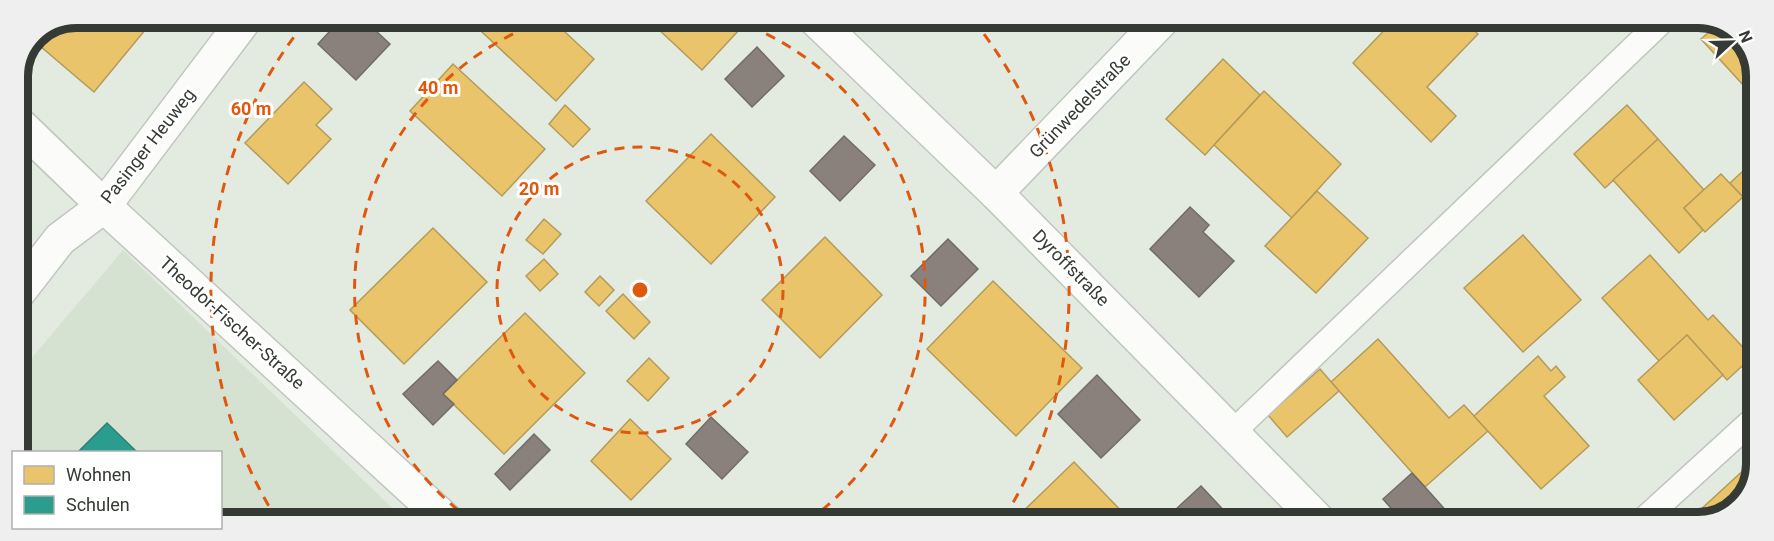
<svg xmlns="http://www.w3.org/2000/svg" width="1774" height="541" font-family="Roboto,sans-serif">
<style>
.built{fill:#d5e2d1}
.homes{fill:#e9c46a;stroke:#b39b5a;stroke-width:1.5}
.schools{fill:#2a9d8f;stroke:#2d8074;stroke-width:1.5}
.industry{fill:#8a817c;stroke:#706c66;stroke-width:1.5}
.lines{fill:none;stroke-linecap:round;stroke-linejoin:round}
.service-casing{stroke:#c0c6bf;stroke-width:27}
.minor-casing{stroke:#c0c6bf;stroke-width:36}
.service{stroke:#fbfcfa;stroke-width:24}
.minor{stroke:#fbfcfa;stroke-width:33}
.ring{fill:none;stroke:#df580e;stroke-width:3;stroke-dasharray:10 8}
.labels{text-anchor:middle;stroke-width:6;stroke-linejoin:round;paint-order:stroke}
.street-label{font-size:18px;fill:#353b34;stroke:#fff}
.rim{fill:none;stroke:#353b34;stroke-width:8}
.centre{fill:#df580e;stroke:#fff;stroke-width:3}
.ring-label{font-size:18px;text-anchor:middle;font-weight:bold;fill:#df580e;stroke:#fff;stroke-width:6;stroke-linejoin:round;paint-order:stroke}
</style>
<rect width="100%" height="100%" fill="#e3ebe1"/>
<polygon class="built" points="123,250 406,521 221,521 220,452 18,452 18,374"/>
<g class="homes">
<polygon points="77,18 155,18 94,92 33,40 35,35"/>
<polygon points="468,19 551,19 594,59 556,101"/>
<polygon points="648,19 665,19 657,28"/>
<polygon points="665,19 727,19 739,30 702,70 657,28"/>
<polygon points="1394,20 1463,20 1478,34 1427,87 1456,116 1431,142 1353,63"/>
<polygon points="1718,24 1742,38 1756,73 1756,99 1701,39"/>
<polygon points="1223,59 1260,95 1205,155 1166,119"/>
<polygon points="453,64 545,149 502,196 410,111"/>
<polygon points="304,82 332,109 316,125 331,139 288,184 245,143"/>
<polygon points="1264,91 1341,164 1292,218 1214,145"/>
<polygon points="565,105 590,129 573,147 549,124"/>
<polygon points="1627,105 1658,139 1605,188 1574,154"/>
<polygon points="711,134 775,197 711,264 646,201"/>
<polygon points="1658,139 1704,190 1684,208 1703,230 1679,253 1613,180"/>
<polygon points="1755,160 1755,211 1730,183"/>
<polygon points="1721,174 1743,197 1705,232 1684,208"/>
<polygon points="1317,191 1368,238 1316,293 1265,246"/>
<polygon points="544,219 561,234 543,254 526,240"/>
<polygon points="433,228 487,282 404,364 350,310"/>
<polygon points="1523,235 1581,300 1523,352 1464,288"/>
<polygon points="825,237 882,295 820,358 762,300"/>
<polygon points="1650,255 1708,320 1713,315 1752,357 1727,380 1687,335 1659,361 1602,298"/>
<polygon points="544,259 558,274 540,291 526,276"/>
<polygon points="600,276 614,290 599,306 585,292"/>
<polygon points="993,281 1082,368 1016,436 927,349"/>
<polygon points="623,294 650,322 634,339 606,311"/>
<polygon points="525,313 585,373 504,454 443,394"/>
<polygon points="1687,335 1723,375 1674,420 1638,380"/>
<polygon points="1378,339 1449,418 1464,405 1488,431 1425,487 1331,382"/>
<polygon points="1538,356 1551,371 1556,366 1565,377 1544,396 1589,446 1541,489 1474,416"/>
<polygon points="649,358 669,378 648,401 627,381"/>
<polygon points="1320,369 1339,391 1287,437 1268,415"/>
<polygon points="630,419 671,459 631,500 591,461"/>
<polygon points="1074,462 1132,522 1012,522"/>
<polygon points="1748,466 1754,472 1754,480 1733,511 1697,523 1686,523"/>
<polygon points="740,510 751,522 728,522"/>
</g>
<polygon class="schools" points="107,423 137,452 78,452"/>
<g class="industry">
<polygon points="342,18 362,18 390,44 356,80 318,44"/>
<polygon points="757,47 784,76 752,107 725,79"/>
<polygon points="844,136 875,165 840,201 810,171"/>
<polygon points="1190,207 1209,225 1203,232 1234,261 1199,297 1150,249"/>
<polygon points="948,239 978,269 941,306 911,276"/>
<polygon points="438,361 457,380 443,394 454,404 433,425 403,394"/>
<polygon points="1097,375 1140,420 1101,458 1058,414"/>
<polygon points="711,417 748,452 722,479 686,444"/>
<polygon points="534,434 550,450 510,490 495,474"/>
<polygon points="1412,473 1425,487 1457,523 1404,523 1383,499"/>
<polygon points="1201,486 1230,517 1225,522 1162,522"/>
</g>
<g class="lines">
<defs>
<g id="service">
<polyline points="1233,432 1663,20"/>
<polyline points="1640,523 1754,419"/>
</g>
<g id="minor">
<polyline points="815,19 996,193 1321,523"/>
<polyline points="18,123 104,206 447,521"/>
<polyline points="996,193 1163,19"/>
<polyline points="18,293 60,239 104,206 246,18"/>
</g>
</defs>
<use href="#service" class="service-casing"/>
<use href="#minor" class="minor-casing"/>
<use href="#service" class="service"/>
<use href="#minor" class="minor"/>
</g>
<g class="ring">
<circle cx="640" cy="290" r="143"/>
<path d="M472 521A286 286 0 0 1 549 19M733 20A286 286 0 0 1 808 521"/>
<path d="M278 521A429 429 0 0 1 307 20M973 20A429 429 0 0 1 1002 521"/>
</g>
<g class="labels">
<g class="street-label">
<text transform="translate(1080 106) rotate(-46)" y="6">Grünwedelstraße</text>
<text transform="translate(148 146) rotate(-52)" y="6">Pasinger Heuweg</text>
<text transform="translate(1071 268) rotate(45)" y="6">Dyroffstraße</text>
<text transform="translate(232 323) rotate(42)" y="6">Theodor-Fischer-Straße</text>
</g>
</g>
<path d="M0 0H1774V541H0ZM76 28H1698A48 48 0 0 1 1746 76V464A48 48 0 0 1 1698 512H76A48 48 0 0 1 28 464V76A48 48 0 0 1 76 28Z" fill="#efefef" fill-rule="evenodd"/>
<path class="rim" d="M76 28H1698A48 48 0 0 1 1746 76V464A48 48 0 0 1 1698 512H76A48 48 0 0 1 28 464V76A48 48 0 0 1 76 28Z"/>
<circle cx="640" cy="290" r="9" class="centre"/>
<g class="ring-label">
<text x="438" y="94">40 m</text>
<text x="251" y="115">60 m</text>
<text x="539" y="195">20 m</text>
</g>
<rect x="12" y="451" width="210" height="78" fill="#ffffff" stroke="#aeb1ae" stroke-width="1.5"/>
<rect x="24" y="466" width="30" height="18" fill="#e9c46a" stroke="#aeb1ae" stroke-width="1.5"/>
<text x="66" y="481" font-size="18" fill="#353b34">Wohnen</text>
<rect x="24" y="496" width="30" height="18" fill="#2a9d8f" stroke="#aeb1ae" stroke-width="1.5"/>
<text x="66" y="511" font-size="18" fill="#353b34">Schulen</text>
<g transform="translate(1732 42) rotate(68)" stroke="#ffffff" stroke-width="4.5" paint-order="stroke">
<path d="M0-4.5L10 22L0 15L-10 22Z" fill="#353b34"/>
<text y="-9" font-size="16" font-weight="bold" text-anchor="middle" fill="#353b34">N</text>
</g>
</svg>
